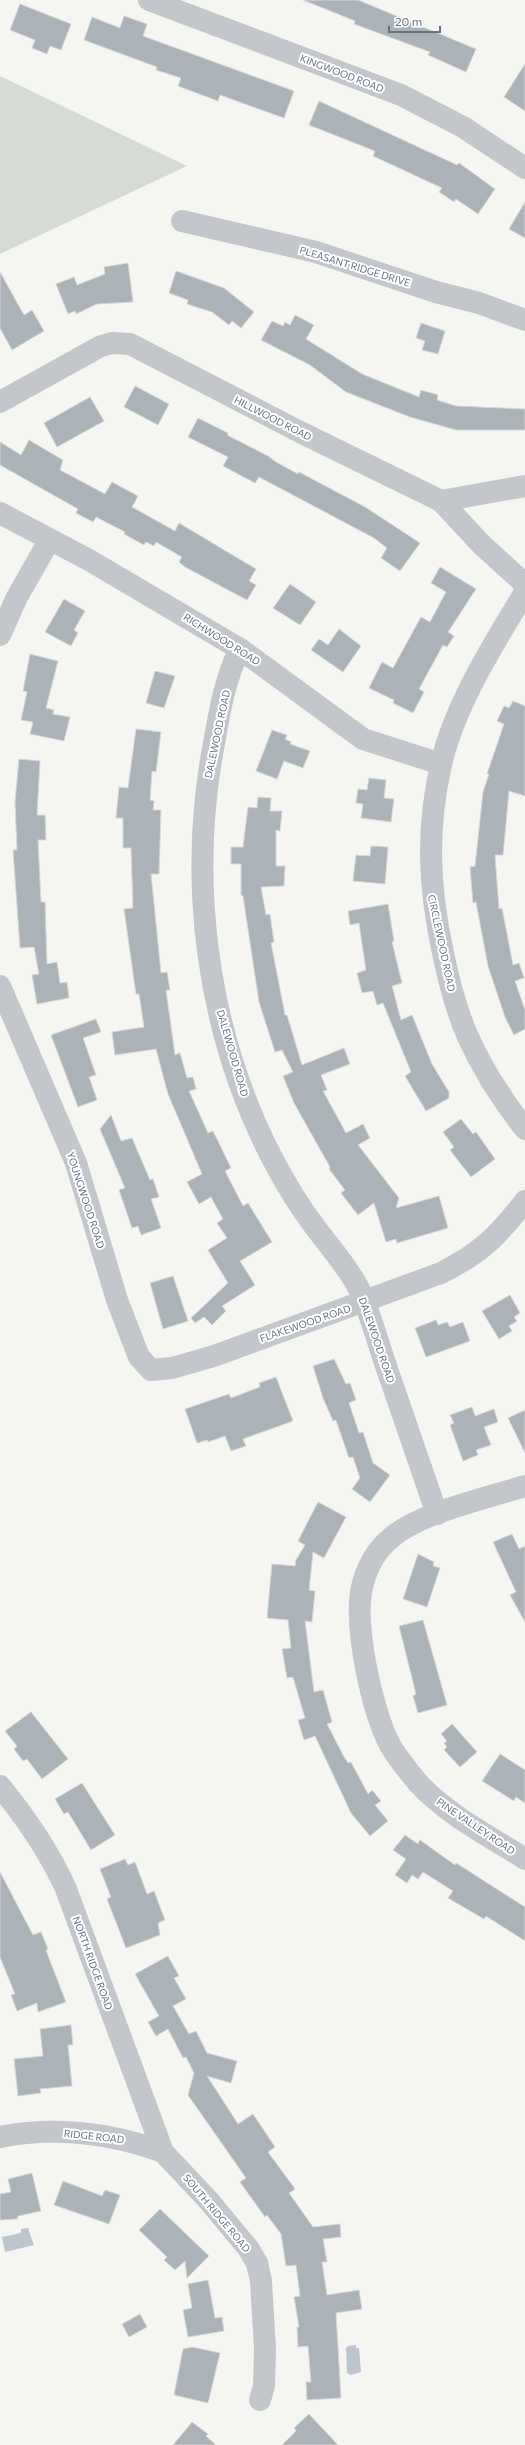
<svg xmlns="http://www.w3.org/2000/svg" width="525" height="2445" font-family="Commissioner,sans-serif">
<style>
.green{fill:#d6dcd3}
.water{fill:#bcc6cc}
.building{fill:#abb2b8;stroke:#d7d7d5}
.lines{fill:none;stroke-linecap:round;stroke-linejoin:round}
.minor{stroke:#c3c6ca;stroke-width:22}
.labels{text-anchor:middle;stroke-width:4;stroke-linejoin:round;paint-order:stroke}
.street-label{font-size:10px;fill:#647383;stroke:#fff}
</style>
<rect width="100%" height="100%" fill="#f5f6f2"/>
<polygon class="green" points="0,76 187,166 0,254"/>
<g class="water">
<polygon points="28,2228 34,2245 5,2252 2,2237 21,2233 21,2229"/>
<polygon points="356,2345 356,2348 359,2348 361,2372 351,2375 347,2373 346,2348 348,2346"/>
</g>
<g class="building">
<polygon points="303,0 358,0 476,49 466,72 428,55 430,52 354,24 355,21"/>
<polygon points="20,4 71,24 61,50 50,46 47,54 32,48 35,40 10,30"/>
<polygon points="124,16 147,24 143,36 294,91 284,118 220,95 218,101 178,86 181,78 156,70 157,67 84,40 92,17 120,28"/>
<polygon points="525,64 525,111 504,97"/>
<polygon points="319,101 457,165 459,163 495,189 478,214 456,199 454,202 439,192 442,188 373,156 375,151 309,125"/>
<polygon points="525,202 525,238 509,229"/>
<polygon points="128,263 133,302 97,304 76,314 75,311 68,314 56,284 74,277 77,285 105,274 104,267"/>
<polygon points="176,271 224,288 254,312 241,328 232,321 229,325 212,312 187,304 188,300 169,293"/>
<polygon points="0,272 24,315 32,310 44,331 12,350 0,328"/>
<polygon points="295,315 314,325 306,339 362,374 419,397 421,390 438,395 437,400 456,406 525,409 525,430 456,430 410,417 346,392 310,365 261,340 272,321 283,326 285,322 290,325"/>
<polygon points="421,323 445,331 438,354 422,350 425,341 416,338"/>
<polygon points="135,386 169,404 158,425 124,407"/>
<polygon points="90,397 104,421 57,447 44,423"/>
<polygon points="198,418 228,433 227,435 268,456 276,462 298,474 299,472 365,507 420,543 400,571 381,558 387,548 374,538 259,477 255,483 223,466 228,457 188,437"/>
<polygon points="29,440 63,460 60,470 105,494 112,482 138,496 132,507 175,531 179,523 256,569 249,581 256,585 247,600 185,567 179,562 182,557 156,542 154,546 146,542 144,545 124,534 125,532 96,517 93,522 76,513 78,509 0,465 0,442 21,455"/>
<polygon points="440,567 476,589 448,632 454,636 447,647 443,645 419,689 424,692 413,713 393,703 394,700 369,688 382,662 393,668 421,617 430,622 446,592 431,583"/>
<polygon points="290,584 316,602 300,625 273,608"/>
<polygon points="64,599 85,611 74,630 78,633 71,646 45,632"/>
<polygon points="339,629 361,646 343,672 311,650 319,639 328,645"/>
<polygon points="30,654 58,661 46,708 54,710 53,714 70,717 64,741 30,734 33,722 21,720 27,692 23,691"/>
<polygon points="155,671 175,676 164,708 146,703"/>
<polygon points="513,701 525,706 525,796 509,791 503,855 495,855 499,909 502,908 513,965 519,963 524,978 515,981 525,1010 525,1029 514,1035 505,1017 488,966 476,902 473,903 470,867 475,866 483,792 489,774 487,774 504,724 497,721 504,706 509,708"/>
<polygon points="136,729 161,732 156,772 152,771 150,800 154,801 153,810 161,810 159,874 151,874 161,973 167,972 170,990 166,990 175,1055 180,1053 187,1078 193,1077 196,1089 189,1091 208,1133 213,1131 231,1168 225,1171 243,1206 248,1203 272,1242 240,1261 255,1285 222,1306 226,1311 212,1325 204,1317 195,1323 191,1318 228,1283 208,1250 227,1238 217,1223 223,1219 211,1197 199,1204 187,1182 202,1174 168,1094 156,1049 115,1055 112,1032 144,1027 139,994 136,994 124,909 133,908 131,848 123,848 123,818 116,818 119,787 128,788"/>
<polygon points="272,730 287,735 285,739 291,742 290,744 310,751 303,768 284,761 277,779 256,771"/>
<polygon points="19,759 40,761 37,815 45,815 46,840 38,840 41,902 45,902 47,964 57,962 60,983 67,982 69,998 37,1004 32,975 39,974 34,947 20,948 13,850 17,850 15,802"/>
<polygon points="369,778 386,780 384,798 394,799 391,822 361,818 363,804 356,803 358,789 367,790"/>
<polygon points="258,797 271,798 270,811 282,811 280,831 276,830 276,866 285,866 284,886 261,887 266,915 270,914 274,942 271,943 285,1015 287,1015 302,1065 344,1048 350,1064 321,1075 327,1090 323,1091 346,1133 363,1124 370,1138 358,1145 399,1198 396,1208 439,1196 448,1228 397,1243 396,1239 386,1242 374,1203 358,1215 341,1193 345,1190 329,1169 330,1167 294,1103 283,1076 293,1072 282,1050 275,1052 259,1002 243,896 241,895 241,864 231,864 231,847 243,847 248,807 257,808"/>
<polygon points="371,846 388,847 385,884 353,881 356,855 370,856"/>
<polygon points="388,904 394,941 392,942 402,983 392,986 401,1020 412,1015 432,1064 449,1092 449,1098 426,1111 405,1076 411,1072 383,1003 377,1005 373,991 362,993 357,973 366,970 359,923 350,925 348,911"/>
<polygon points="96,1019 101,1032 83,1038 96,1075 89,1077 97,1100 78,1107 51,1035"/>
<polygon points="111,1115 121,1141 132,1138 150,1180 153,1179 159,1197 151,1199 161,1228 141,1235 138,1226 132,1228 119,1190 125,1188 100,1129"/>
<polygon points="461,1119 473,1134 476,1132 495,1159 471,1177 450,1150 454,1147 443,1132"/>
<polygon points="173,1276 188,1321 163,1329 150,1283"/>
<polygon points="510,1295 520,1313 514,1317 517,1321 509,1326 512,1331 499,1339 482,1311"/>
<polygon points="436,1320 438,1325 447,1322 450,1327 463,1322 470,1341 426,1357 415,1328"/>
<polygon points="334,1359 346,1384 350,1383 356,1400 349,1403 359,1433 363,1432 373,1463 390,1475 370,1502 352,1489 360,1478 353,1457 349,1458 336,1420 333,1421 323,1398 313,1366"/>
<polygon points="276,1377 293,1421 243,1439 246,1446 231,1451 225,1436 208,1442 207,1440 197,1443 185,1409 229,1394 231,1398 260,1387 259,1383"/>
<polygon points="472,1407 475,1416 494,1409 498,1422 484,1427 491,1445 476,1450 478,1455 463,1461 450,1425 454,1423 450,1415"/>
<polygon points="525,1410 525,1453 508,1418"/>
<polygon points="318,1502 346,1517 324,1558 313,1552 309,1590 315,1591 312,1622 305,1621 314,1692 323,1690 332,1722 327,1724 343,1755 348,1763 351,1762 368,1794 372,1790 381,1801 375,1805 388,1821 370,1836 351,1813 315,1736 304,1740 298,1720 305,1718 293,1677 287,1678 282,1649 291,1648 288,1620 267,1618 272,1564 295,1566 296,1560 305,1545 298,1541"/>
<polygon points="512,1534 519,1549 525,1546 525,1622 510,1595 516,1592 493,1542"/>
<polygon points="418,1554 434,1562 433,1566 440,1568 427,1607 403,1599"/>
<polygon points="423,1620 447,1705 418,1713 413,1696 416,1694 399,1626"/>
<polygon points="31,1712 68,1759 42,1779 27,1759 23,1761 14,1749 17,1746 5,1731"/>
<polygon points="452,1724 477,1752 460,1767 444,1750 447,1747 444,1743 447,1741 441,1734"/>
<polygon points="500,1754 525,1770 525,1803 516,1797 514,1801 482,1781"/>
<polygon points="82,1783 115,1835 91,1850 68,1812 64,1814 55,1799"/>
<polygon points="405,1835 418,1844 420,1840 455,1865 456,1863 525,1907 525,1941 486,1916 484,1919 448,1898 453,1891 423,1872 418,1879 412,1875 407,1883 395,1875 406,1859 393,1850"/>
<polygon points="125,1859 128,1865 135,1862 147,1894 154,1891 165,1920 158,1923 160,1935 126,1948 107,1899 111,1897 100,1869"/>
<polygon points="0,1872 33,1935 41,1932 48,1949 46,1950 50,1961 66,2002 38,2012 37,2003 17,2011 11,1995 15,1994 0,1957"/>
<polygon points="168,1956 179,1976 174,1978 186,1999 173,2006 189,2034 196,2031 207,2053 237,2061 231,2083 207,2076 238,2124 253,2114 275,2147 268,2152 295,2189 289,2193 313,2227 340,2224 341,2237 323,2239 327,2262 322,2262 327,2295 359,2290 362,2309 336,2313 341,2398 307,2400 306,2382 311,2382 308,2346 298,2347 297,2327 299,2327 294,2297 300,2296 296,2265 286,2266 281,2234 267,2215 265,2217 240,2182 246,2178 188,2095 194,2073 186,2057 183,2058 168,2029 156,2036 148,2022 159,2016 135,1974"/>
<polygon points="71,2025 73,2045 68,2045 72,2086 40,2089 41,2093 18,2096 14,2059 43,2056 40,2029"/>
<polygon points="32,2173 41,2211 18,2216 17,2219 0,2220 0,2194 11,2192 8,2179"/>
<polygon points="63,2181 102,2196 105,2190 120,2195 109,2224 54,2205"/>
<polygon points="160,2209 209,2256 187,2278 185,2261 175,2270 164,2260 167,2257 139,2230"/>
<polygon points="208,2280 215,2318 222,2317 224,2331 188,2337 183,2310 192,2308 188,2284"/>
<polygon points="140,2314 147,2327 129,2337 122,2324"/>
<polygon points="192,2347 220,2353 208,2403 174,2395 183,2349"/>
<polygon points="309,2414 338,2445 282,2445 296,2431 294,2428"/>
<polygon points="192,2422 208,2434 206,2436 216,2445 173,2445"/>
</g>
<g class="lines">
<g class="minor">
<polyline points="149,0 401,95 463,127 525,168"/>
<polyline points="182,221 316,252 436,292 479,303 525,320"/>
<polyline points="0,402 101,346 112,343 130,344 300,432 441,501 482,545 525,584"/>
<polyline points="441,501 525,486"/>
<polyline points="0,513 89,560 240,649 363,739 441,764"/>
<path d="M525,592C494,643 454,706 441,765C426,830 429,888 443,953C449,982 456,1010 468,1037C483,1070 503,1101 525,1129"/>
<polyline points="0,635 17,597 49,541"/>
<path d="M240,649C226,676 220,708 215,738C187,878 206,1029 271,1156C284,1181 298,1205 315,1227C329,1246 347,1266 358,1287C370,1312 377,1340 386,1366C403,1415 420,1465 437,1514"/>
<path d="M0,986L76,1163L117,1300L139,1357L151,1370L172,1368L214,1356L441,1273C481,1253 498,1236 525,1201"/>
<path d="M525,1486C487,1498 419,1513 391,1538C376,1550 368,1565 363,1583C352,1621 372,1711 390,1745C398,1759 409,1772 419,1784C448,1815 489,1836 525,1859"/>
<path d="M0,1786C26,1818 49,1851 66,1889L163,2152L209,2201L248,2248L257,2263L261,2281L265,2349L264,2386L260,2400"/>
<path d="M0,2137C54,2126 112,2133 163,2152"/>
</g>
</g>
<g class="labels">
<g class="street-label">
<text transform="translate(342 73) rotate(21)" y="4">KINGWOOD ROAD</text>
<text transform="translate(355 266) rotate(17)" y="4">PLEASANT RIDGE DRIVE</text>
<text transform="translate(273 418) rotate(27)" y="4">HILLWOOD ROAD</text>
<text transform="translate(222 639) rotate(32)" y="4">RICHWOOD ROAD</text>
<text transform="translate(217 734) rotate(-78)" y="4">DALEWOOD ROAD</text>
<text transform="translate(442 943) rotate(78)" y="4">CIRCLEWOOD ROAD</text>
<text transform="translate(233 1053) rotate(74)" y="4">DALEWOOD ROAD</text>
<text transform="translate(86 1200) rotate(72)" y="4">YOUNGWOOD ROAD</text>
<text transform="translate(305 1323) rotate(-19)" y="4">FLAKEWOOD ROAD</text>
<text transform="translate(377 1340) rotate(71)" y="4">DALEWOOD ROAD</text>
<text transform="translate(476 1826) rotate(34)" y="4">PINE VALLEY ROAD</text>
<text transform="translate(93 1963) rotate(70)" y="4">NORTH RIDGE ROAD</text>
<text transform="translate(94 2136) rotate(6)" y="4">RIDGE ROAD</text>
<text transform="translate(217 2213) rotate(50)" y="4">SOUTH RIDGE ROAD</text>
</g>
</g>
<path d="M389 26v6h51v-6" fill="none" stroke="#647383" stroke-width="2"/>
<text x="395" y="26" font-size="12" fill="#647383" stroke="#ffffff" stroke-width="3" paint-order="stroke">20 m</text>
</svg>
